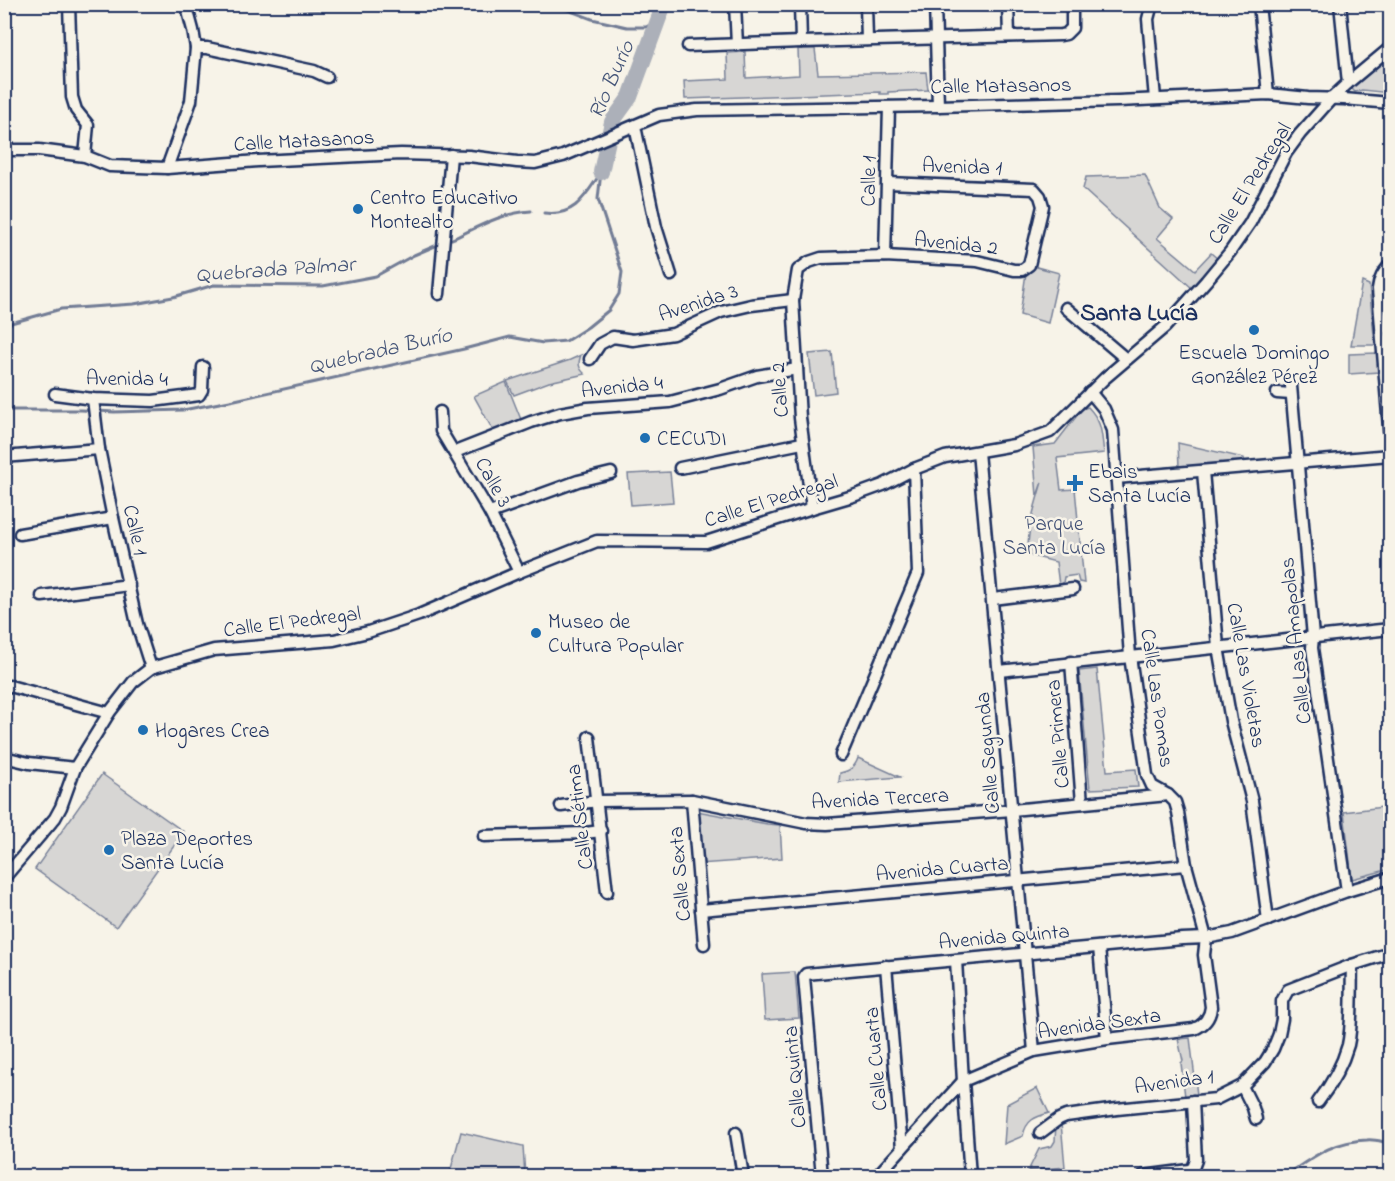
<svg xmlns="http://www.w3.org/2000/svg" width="1395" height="1181" font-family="'Indie Flower',sans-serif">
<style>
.green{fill:#d7d6d4;stroke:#798299;stroke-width:1.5}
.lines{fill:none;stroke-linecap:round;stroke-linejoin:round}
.stream{stroke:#727c95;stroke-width:3}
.river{stroke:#acb0b9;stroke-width:16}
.street-casing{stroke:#1b2f5e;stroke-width:15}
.street{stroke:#f7f3e8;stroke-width:10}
.poi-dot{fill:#1f6fb2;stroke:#f7f3e8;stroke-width:2}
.labels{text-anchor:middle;stroke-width:5;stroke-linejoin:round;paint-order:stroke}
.street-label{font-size:21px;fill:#1b2f5e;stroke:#f7f3e8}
.poi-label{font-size:21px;fill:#1b2f5e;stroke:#f7f3e8;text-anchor:start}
.park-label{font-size:21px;fill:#415076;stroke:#f7f3e8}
.water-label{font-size:22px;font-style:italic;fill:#465679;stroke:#f7f3e8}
.quarter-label{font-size:24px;font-weight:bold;fill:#1b2f5e;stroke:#f7f3e8}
</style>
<rect width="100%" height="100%" fill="#f7f3e8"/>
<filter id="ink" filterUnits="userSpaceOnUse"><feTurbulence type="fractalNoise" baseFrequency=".0167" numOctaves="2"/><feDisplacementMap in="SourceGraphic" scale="12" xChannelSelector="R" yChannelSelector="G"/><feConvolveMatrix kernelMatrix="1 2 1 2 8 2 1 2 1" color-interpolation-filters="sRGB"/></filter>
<g filter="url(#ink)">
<g class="green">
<polygon points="798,49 815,49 818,74 926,72 928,90 888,92 888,94 880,94 880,92 685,99 684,81 728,79 727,53 745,52 746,78 799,75"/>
<polygon points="1390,55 1390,93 1362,90 1355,92 1351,88"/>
<polygon points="1145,175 1160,208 1173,219 1157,238 1195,270 1211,253 1219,260 1193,289 1083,189 1086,177"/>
<polygon points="1033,266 1059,273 1048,323 1020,315 1026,273"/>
<polygon points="1362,282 1369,285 1375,345 1351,345"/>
<polygon points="832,352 836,392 814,395 809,354"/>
<polygon points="1377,353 1379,372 1349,374 1349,354"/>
<path d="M581,355C578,363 578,368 585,374L549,382L514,395L507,381L570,360Z"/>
<polygon points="506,382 522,422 495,434 474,396"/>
<path d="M1088,407C1103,423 1101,433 1104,453L1057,458L1061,490L1075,489L1084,583L1079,582L1077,575L1064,577L1063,583L1059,585L1056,562L1028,555C1027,530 1035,506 1042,482L1037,496L1033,447L1055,444L1082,409Z"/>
<polygon points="1178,443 1244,458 1245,463 1179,467"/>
<polygon points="670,472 673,502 631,505 628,474"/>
<polygon points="1097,669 1107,771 1136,769 1138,787 1090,789 1079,671"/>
<path d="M858,758L900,777L839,782L840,773C850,771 855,767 858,758Z"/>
<polygon points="102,774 184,832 116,927 35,869"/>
<polygon points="1390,806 1390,869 1352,879 1344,812"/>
<polygon points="697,811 767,824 780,825 782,858 699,864"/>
<polygon points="795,972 799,1018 765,1020 762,974"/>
<polygon points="1190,1038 1197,1095 1185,1097 1181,1063 1183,1061 1178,1039"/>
<path d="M1037,1088L1049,1113C1035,1117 1026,1120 1023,1136L1004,1144L1007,1104Z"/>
<polygon points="1061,1123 1065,1167 1028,1171 1039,1149 1052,1146 1055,1141 1056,1124"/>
<polygon points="461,1132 523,1146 525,1176 449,1176"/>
</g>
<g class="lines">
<g class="stream">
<path d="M284,4C305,11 330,11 351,4"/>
<polyline points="551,4 563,8 592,19 627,27 646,27 659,20"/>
<path d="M544,213C575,217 585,196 600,174"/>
<path d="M452,239C478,227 501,213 531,211"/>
<polyline points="4,325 61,309 134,304 173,297 214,285 323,286 376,276 414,255 435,246"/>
<polyline points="4,410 81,410 114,412 183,410 235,400 464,349 510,337 543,343 566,341 588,327 609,310 619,294 622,272 598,199 601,172"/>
<path d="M1285,1176C1312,1158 1332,1141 1367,1140C1374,1139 1383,1142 1390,1143"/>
</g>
<polyline class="river" points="601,172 612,122 630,97 664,4"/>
<defs>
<g id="street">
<polyline points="69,4 72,97 76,110 88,125 85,156"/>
<polyline points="735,4 737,45"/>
<polyline points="800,4 801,42"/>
<polyline points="866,4 867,40"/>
<polyline points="935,4 938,106"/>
<polyline points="1008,4 1009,36"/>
<polyline points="1152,4 1148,19 1155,99"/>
<polyline points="1259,4 1268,94"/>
<polyline points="1340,4 1348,83"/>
<polyline points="688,46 801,42 1061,35 1066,34 1072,28 1072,4"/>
<polyline points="196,48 207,48 314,71 327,77"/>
<polyline points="635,126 656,227 671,275"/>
<polyline points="4,150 39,150 85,156 110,166 167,168 258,161 401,154 469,156 517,162 535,163 563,156 659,115 697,110 938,106 1118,101 1268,94 1308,98 1344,99 1390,103"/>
<polyline points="167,168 191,101 196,48 193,30 186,4"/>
<polyline points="885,256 889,107"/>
<path d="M1390,265C1383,273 1379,279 1378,289L1390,441"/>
<polyline points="439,294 451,155"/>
<polyline points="1066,308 1126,359"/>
<polyline points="590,359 600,344 613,337 633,340 673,334 721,312 751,305 793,300"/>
<polyline points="1291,386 1313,637 1312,648 1347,891"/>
<polyline points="1277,393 1291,394"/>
<polyline points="55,394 93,399 153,401 199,395 202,390 203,367"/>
<polyline points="93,399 99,449 113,518 137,624 151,668"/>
<polyline points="440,412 441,431 490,513 519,572"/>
<polyline points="455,452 531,422 560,413 588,408 670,402 720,389 757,376 797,369"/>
<polyline points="978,452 1034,1051"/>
<polyline points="4,457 99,449"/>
<polyline points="680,468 802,443"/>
<polyline points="1203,471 1218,647 1231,721 1252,801 1268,920"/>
<polyline points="1116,478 1390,455"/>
<polyline points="812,508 800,418 793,300 798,270 809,262 821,258 885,256 977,261 1014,270 1022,270 1029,265 1043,206 1040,196 1034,189 888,183"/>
<polyline points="490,513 578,481 611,473"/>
<polyline points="20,534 113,518"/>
<polyline points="42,596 129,585"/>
<polyline points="993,599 1073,589"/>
<polyline points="1071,662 1082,803"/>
<polyline points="999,671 1390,629"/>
<polyline points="10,686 109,713"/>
<polyline points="589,737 607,892"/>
<polyline points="841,755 918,573 914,469"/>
<polyline points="4,757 29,763 75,768"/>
<polyline points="692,800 704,944"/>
<polyline points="561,806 597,801 692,800 806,823 827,824 1012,810 1168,795"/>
<polyline points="484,836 585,833 601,831"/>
<polyline points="4,878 55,818 61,807 75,768 109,713 133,682 151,668 214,650 334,640 368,632 419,615 519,572 597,541 706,542 812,508 853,496 883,485 914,469 945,457 1014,445 1050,432 1105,378 1165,327 1206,281 1230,252 1250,223 1286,153 1300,134 1332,98 1348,83 1390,48"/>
<polyline points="701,910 1186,865"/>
<polyline points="1099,947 1107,1039"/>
<polyline points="956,960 963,1081 970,1176"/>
<polyline points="886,966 902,1148"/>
<polyline points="1242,1086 1253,1108 1256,1119"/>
<path d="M1318,1102C1331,1085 1342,1066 1348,1045C1353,1023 1351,989 1352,965"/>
<polyline points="736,1133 743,1176"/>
<polyline points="1040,1133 1059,1119 1066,1116 1117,1109 1216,1099 1242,1086 1265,1062 1273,1049 1279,1034 1282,1019 1282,1001 1288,990 1352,965 1390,953"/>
<polyline points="822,1176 804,977 806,974 1182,939 1206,938 1232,933 1347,891 1390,878"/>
<path d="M877,1176L963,1081L1034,1051L1107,1039L1194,1029C1204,1025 1210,1018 1211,1007L1204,955L1206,938L1186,865L1178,812L1175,802L1168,795L1152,786L1147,775L1130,656L1113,430L1104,409L1090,392"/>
<polyline points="1143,1176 1189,1170 1193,1168 1196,1160 1193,1101"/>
</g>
</defs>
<use href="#street" class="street-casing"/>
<use href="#street" class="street"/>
</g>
</g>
<g class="poi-dot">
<circle cx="358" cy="209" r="6"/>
<circle cx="1254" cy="330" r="6"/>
<circle cx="645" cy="438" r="6"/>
<path d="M1072 474h6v6h6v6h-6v6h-6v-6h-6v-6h6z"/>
<circle cx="536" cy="633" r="6"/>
<circle cx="143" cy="730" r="6"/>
<circle cx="109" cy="850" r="6"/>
</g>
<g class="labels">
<g class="street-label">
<text transform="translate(1001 85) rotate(-1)" y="7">Calle Matasanos</text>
<text transform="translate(304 140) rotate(-3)" y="7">Calle Matasanos</text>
<text transform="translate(962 166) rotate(2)" y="7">Avenida 1</text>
<text transform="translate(868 181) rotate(-89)" y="7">Calle 1</text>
<text transform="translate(1249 183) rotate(-58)" y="7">Calle El Pedregal</text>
<text transform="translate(956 243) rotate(6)" y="7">Avenida 2</text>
<text transform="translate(698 302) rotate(-18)" y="7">Avenida 3</text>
<text transform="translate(127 378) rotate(1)" y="7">Avenida 4</text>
<text transform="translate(622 386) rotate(-6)" y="7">Avenida 4</text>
<text transform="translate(779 390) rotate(-94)" y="7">Calle 2</text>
<text transform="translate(494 482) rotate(61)" y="7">Calle 3</text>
<text transform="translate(771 500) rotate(-17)" y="7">Calle El Pedregal</text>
<text transform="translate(136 530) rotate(77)" y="7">Calle 1</text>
<text transform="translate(292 621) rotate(-7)" y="7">Calle El Pedregal</text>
<text transform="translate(1295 641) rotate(-96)" y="7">Calle Las Amapolas</text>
<text transform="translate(1247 675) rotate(80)" y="7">Calle Las Violetas</text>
<text transform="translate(1158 698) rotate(82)" y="7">Calle Las Pomas</text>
<text transform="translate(1057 734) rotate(-95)" y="7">Calle Primera</text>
<text transform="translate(987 753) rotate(-95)" y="7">Calle Segunda</text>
<text transform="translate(880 798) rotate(-3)" y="7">Avenida Tercera</text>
<text transform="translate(579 817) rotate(-97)" y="7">Calle Sétima</text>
<text transform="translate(942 868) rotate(-5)" y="7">Avenida Cuarta</text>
<text transform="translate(679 874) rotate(-95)" y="7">Calle Sexta</text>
<text transform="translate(1004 936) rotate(-5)" y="7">Avenida Quinta</text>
<text transform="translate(1099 1023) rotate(-8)" y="7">Avenida Sexta</text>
<text transform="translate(875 1059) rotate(-95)" y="7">Calle Cuarta</text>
<text transform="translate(794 1077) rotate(-95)" y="7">Calle Quinta</text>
<text transform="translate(1174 1081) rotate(-8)" y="7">Avenida 1</text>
</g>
<g class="poi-label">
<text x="370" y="204">Centro Educativo<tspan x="370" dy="24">Montealto</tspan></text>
<text x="1254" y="359" text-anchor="middle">Escuela Domingo<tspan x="1254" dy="24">González Pérez</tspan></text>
<text x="657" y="445">CECUDI</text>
<text x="1088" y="478">Ebais<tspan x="1088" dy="24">Santa Lucía</tspan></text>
<text x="548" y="628">Museo de<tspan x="548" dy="24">Cultura Popular</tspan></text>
<text x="155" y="737">Hogares Crea</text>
<text x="121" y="845">Plaza Deportes<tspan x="121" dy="24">Santa Lucía</tspan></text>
</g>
<g class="park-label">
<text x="1054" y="530">Parque<tspan x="1054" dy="24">Santa Lucía</tspan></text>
</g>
<g class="water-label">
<text transform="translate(610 79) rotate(-66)" y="8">Río Burío</text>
<text transform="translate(275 268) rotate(-4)" y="8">Quebrada Palmar</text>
<text transform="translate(380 349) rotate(-13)" y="8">Quebrada Burío</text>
</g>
<g class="quarter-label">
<text x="1139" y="320">Santa Lucía</text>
</g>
</g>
<rect width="1395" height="1181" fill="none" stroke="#f7f3e8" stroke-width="24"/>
<rect x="12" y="12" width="1371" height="1157" fill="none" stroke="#1b2f5e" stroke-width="2" filter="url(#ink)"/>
</svg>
